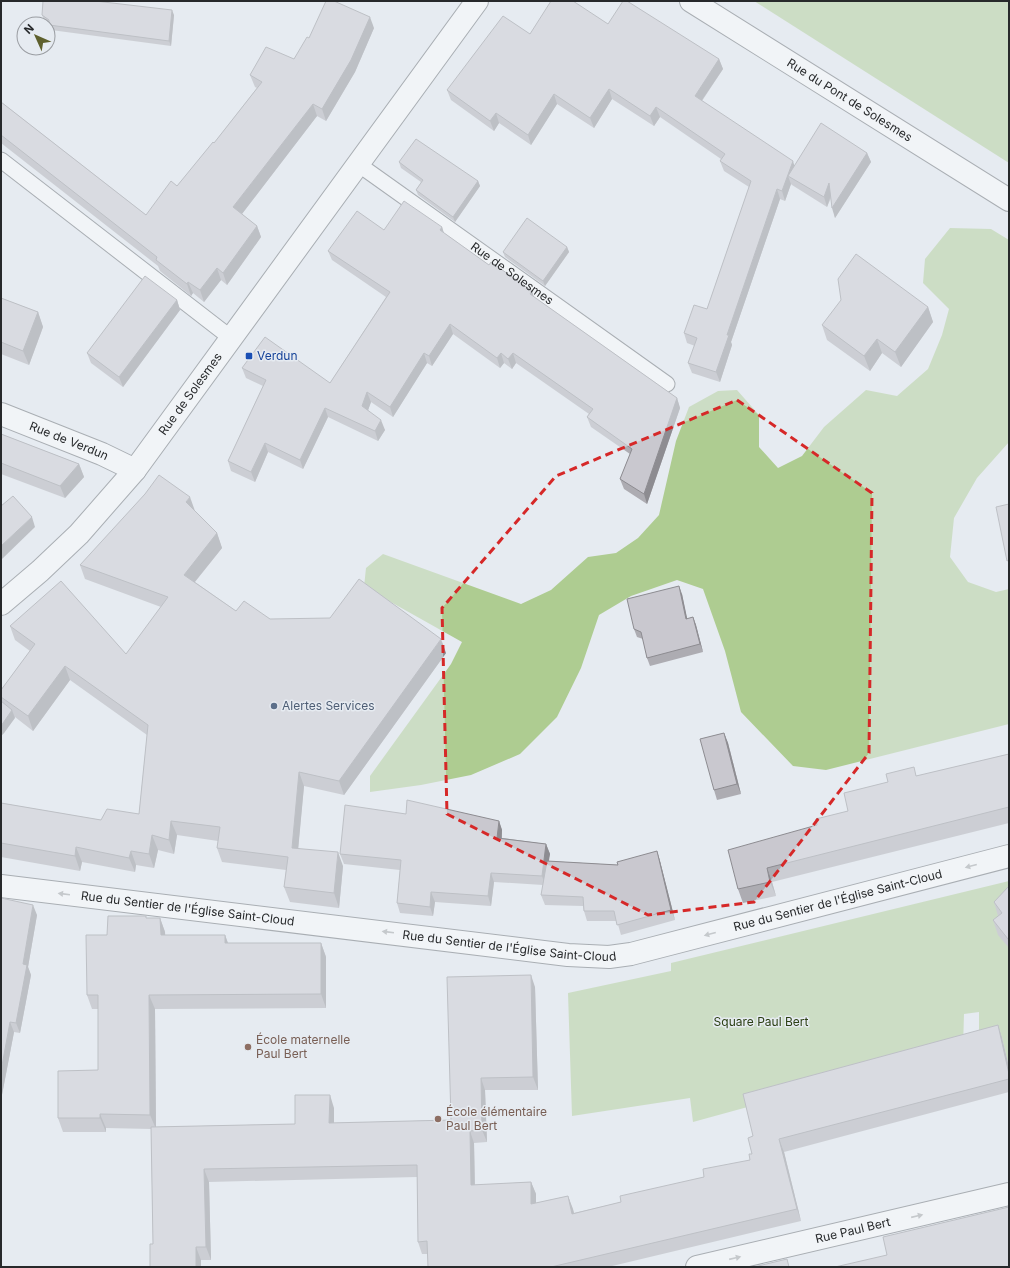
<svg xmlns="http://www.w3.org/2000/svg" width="1010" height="1268" font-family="Inter,sans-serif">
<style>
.green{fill:#aecc91}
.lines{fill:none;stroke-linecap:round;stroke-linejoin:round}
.lane-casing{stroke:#61656a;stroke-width:17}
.street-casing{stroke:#61656a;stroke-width:24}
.secondary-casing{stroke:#61656a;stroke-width:24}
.lane{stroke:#fff;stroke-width:15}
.street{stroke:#fff;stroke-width:22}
.secondary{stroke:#fff;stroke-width:22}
.wall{fill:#adacb2}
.shaded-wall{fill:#8d8c91}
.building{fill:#c9c8cf;stroke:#8d8c91}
.oneway{fill:#9e9fa0}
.marked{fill:none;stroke:#d62828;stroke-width:3;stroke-dasharray:8 5;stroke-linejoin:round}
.transit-dot{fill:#1a4fb4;stroke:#e6ebf1;stroke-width:1.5}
.service-dot{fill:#5c6f8a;stroke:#e6ebf1;stroke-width:1.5}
.education-dot{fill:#8d6e63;stroke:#e6ebf1;stroke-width:1.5}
.labels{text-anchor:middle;stroke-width:3;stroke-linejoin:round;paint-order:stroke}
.street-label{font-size:12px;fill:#27292b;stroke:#e6ebf1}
.transit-label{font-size:12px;fill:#164399;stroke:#e6ebf1;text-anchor:start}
.service-label{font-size:12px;fill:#4e5e75;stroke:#e6ebf1;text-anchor:start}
.park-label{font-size:12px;fill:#2c4014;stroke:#e6ebf1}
.education-label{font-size:12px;fill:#785e54;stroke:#e6ebf1;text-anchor:start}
</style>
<rect width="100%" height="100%" fill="#e6ebf1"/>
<g class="green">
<polygon points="754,1 1009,1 1009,163"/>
<polygon points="950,228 991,229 1009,240 1009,442 977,478 954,518 950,557 968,582 996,592 1009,589 1009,724 826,770 793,766 741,712 725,651 703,589 677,580 631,596 599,615 581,668 557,717 520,754 471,775 421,785 370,792 370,776 451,664 462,642 364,587 366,568 383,554 521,604 551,590 588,557 616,553 638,538 659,515 676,441 689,407 718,391 737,390 759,415 759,447 778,468 802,456 824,427 866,390 897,396 928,369 942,335 949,309 923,283 925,259"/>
<polygon points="1009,881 1009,1067 1002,1038 979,1044 979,1012 964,1014 963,1048 693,1122 690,1098 572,1116 568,993 671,971 671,963"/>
</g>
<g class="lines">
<defs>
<g id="lane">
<polyline points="1,160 231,338"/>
<path id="s1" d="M358,164L667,384"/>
</g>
<g id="street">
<path id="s2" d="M691,1L1009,200"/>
<path id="s3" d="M1,414L102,454L135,470"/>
<path id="s4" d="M1,886L568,955L609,957L631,954L1009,856"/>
<path id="s5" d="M697,1267L1009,1194"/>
</g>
<g id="secondary">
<path id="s6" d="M1,604L40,571L79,534L135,470L477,1"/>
</g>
</defs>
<use href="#lane" class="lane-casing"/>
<use href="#street" class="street-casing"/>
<use href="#secondary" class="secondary-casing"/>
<use href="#lane" class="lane"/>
<use href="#street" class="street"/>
<use href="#secondary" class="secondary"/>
</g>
<g class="wall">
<polygon points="42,15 174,15 171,46 51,30 49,24 44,20"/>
<polygon points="608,24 719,59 723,69 702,101 794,166 867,153 871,162 835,218 831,198 827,207 792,185 791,184 785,201 780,199 731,342 732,345 720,382 692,373 688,363 695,346 687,343 684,333 707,309 749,187 724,171 720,161 721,159 660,117 654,126 612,99 594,128 557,104 531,145 499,123 494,131 451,100 447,90 530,34"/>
<polygon points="374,28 355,72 326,121 317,116 242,214 257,226 261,237 227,285 221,280 204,302 193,293 191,296 160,271 158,266 1,143 1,102 146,215 177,186 214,143 257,88 255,87 250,75 294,59 309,38"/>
<polygon points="399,162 478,181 480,186 455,222 418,195 416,190 421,182 401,168"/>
<polygon points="442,227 444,233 489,265 532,291 534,297 677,398 680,408 647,504 624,489 620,479 630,454 591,427 587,417 589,414 516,363 512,369 504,363 500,368 453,334 432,366 427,363 393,417 371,402 368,410 385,430 378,441 328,417 303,469 268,452 255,482 231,471 228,461 263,386 246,378 242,368 330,383 386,297 332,260 328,251 384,230"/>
<polygon points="567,247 569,252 545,286 505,257 503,252"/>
<polygon points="1,298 38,312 43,327 29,365 1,354"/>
<polygon points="177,300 180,310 123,387 91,363 87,353"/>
<polygon points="928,307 933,322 901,367 882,353 870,371 827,340 822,325"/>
<polygon points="1,434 79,464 84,477 65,498 1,474"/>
<polygon points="195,511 217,533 222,548 195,582 236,611 270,619 446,653 344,795 304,786 298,848 343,866 339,908 290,902 284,887 286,870 222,862 217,848 218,841 177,835 174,854 158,850 154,868 136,865 135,872 82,862 80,871 1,857 1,803 101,820 139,814 147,735 70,680 33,731 15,717 4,733 1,736 1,690 30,651 15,640 10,626 126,654 161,607 85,579 80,565"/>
<polygon points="682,594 687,619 693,617 696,625 703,652 650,666 647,658 643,639 637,637 634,629"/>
<polygon points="724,733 728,743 741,794 717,800 714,790"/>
<polygon points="1009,754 1009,823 772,882 776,896 743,903 738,889 817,825 848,811 917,776"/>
<polygon points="406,814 499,821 502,830 502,838 546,844 550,854 548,861 618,865 657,851 660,861 675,920 621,935 617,921 587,921 584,911 583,906 545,905 541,895 543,885 494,882 491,906 435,902 433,916 400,913 397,903 400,870 344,864 340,854"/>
<polygon points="1009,886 1009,948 998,935 993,920 998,916 994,902"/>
<polygon points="1,898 37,915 28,967 31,975 20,1033 14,1032 1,1100"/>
<polygon points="146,918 160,918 165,932 165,935 225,935 228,943 321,943 326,957 326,1008 155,1009 156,1127 295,1124 334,1108 334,1123 451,1120 535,987 538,1090 485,1090 487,1142 474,1143 475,1185 531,1182 536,1194 536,1203 568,1196 574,1213 621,1202 704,1177 750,1160 752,1154 998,1025 1002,1038 1009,1067 1009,1092 784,1152 801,1221 608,1267 428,1267 428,1254 422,1254 418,1242 417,1177 209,1182 211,1260 201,1260 201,1267 150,1267 153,1244 151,1129 106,1128 106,1132 63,1132 58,1118 98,1070 98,1009 92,1009 87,995 107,935"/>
</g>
<g class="shaded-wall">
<polygon points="172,10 174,15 171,46 169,41"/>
<polygon points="370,17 374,28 355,72 326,121 322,109"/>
<polygon points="719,59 723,69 698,106 695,96"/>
<polygon points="609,89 612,99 594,128 590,118"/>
<polygon points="554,94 557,104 531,145 528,135"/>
<polygon points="313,104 317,116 238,219 233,207"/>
<polygon points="656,107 660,117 654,126 650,116"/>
<polygon points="496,113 499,123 494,131 490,121"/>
<polygon points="867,153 871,162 835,218 832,208"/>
<polygon points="793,161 796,171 788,176 791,184 785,201 782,191"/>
<polygon points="478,181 480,186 455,222 453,217"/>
<polygon points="829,183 832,192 827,207 824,197"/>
<polygon points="777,189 780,199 731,342 732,345 720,382 716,372 727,335"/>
<polygon points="257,226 261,237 227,285 223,273"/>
<polygon points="442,227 445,237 440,230"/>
<polygon points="567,247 569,252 545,286 543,281"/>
<polygon points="217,268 221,280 204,302 200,290"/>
<polygon points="188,282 193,293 191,296 187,284"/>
<polygon points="532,291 535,301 530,294"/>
<polygon points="177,300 180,310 123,387 119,377"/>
<polygon points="928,307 933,322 901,367 895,352"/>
<polygon points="38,312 43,327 29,365 23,351"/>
<polygon points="450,324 453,334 432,366 429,356"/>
<polygon points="877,339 882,353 870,371 864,356"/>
<polygon points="424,353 427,363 393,417 390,407"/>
<polygon points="501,353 504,363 500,368 497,358"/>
<polygon points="513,353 516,363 512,369 508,359"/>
<polygon points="367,392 371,402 366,416 362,406"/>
<polygon points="677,398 680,408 647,504 644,494"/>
<polygon points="325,408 328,417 303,469 300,460"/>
<polygon points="381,420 385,430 378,441 375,431"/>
<polygon points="265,443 268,452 255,482 251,472"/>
<polygon points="79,464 84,477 65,498 60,486"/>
<polygon points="190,497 195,511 191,517 186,502"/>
<polygon points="32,517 35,527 1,560 1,546"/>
<polygon points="217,533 222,548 189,589 184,575"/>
<polygon points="679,586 682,594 689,627 686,619"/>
<polygon points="693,617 696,625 703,652 700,644"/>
<polygon points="441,639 446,653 344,795 339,781"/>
<polygon points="65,666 70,680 33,731 28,716"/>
<polygon points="12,710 15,718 4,733 1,736 1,726"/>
<polygon points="724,733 728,743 741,794 737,784"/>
<polygon points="299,772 304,786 297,862 292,848"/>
<polygon points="171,821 177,835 174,854 169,840"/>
<polygon points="499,821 502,830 501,847 497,838"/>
<polygon points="152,835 158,850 154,868 149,854"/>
<polygon points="546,844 550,854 545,885 542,876"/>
<polygon points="76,847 82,862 80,871 75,856"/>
<polygon points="131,851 136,865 135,872 129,858"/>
<polygon points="657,851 660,861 675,920 671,910"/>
<polygon points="338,852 343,866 339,908 334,893"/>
<polygon points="767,868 772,882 776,896 770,882"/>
<polygon points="491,873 494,882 491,906 488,896"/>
<polygon points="431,892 435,902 433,916 430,907"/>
<polygon points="33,905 37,915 28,967 31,975 20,1033 16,1023 23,964"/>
<polygon points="160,918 165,932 166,949 161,935"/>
<polygon points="225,935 230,949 225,943"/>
<polygon points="321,943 326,957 326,1008 321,994"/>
<polygon points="531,975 535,987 538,1090 533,1077"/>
<polygon points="149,995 155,1009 156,1129 150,1115"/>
<polygon points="10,1022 14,1032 1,1100 1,1071"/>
<polygon points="998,1025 1002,1038 1009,1067 1009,1074"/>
<polygon points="481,1078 485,1090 487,1142 482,1130"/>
<polygon points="330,1095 334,1108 334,1135 329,1123"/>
<polygon points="100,1114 106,1128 106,1132 100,1118"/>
<polygon points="470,1131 474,1143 475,1198 471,1185"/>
<polygon points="779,1139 784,1152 801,1221 797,1209"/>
<polygon points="204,1169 209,1182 211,1260 206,1247"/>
<polygon points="531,1182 536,1194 536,1216 531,1204"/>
<polygon points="568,1196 573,1209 577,1226 572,1214"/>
<polygon points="196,1247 201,1260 201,1267 196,1267"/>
</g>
<g class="building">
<polygon points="43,1 95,1 172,10 169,41 49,25 49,20 42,15"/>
<polygon points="326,1 334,1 370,17 351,60 322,109 313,104 233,207 257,226 223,273 217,268 200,290 188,282 187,284 156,260 157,257 1,135 1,102 146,215 171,181 177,186 213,142 214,143 262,82 250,75 266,47 294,59 307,37 309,38"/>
<polygon points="551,1 573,1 608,24 623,1 627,1 719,59 695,96 793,161 782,191 777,189 727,335 729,335 716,372 688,363 697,338 684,333 694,305 707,309 751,181 720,161 725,154 656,107 650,116 609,89 590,118 554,94 528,135 496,113 490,121 447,90 503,16 530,34"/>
<polygon points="821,123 867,153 832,208 829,183 824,197 788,176"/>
<polygon points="416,139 478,181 453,217 416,190 423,180 399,162"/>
<polygon points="404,201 442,227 440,230 489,265 491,262 532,291 530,294 677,398 644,494 620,479 632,449 587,417 593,409 513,353 508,359 501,353 497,358 450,324 429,356 424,353 390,407 367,392 362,406 381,420 375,431 325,408 300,460 265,443 251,472 228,461 266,380 242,368 265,337 330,383 390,292 328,251 357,211 384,230"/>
<polygon points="527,218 567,247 543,281 503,252"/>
<polygon points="856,254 928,307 895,352 877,339 864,356 822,325 841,300 838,279"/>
<polygon points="145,276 177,300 119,377 87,353"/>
<polygon points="1,298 38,312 23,351 1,342"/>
<polygon points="1,434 79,464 60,486 1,463"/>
<polygon points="159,475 190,497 186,502 217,533 184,575 236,611 244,601 270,619 330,618 359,579 441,639 339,781 299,772 292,848 338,852 334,893 284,887 288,857 217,848 220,827 171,821 169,840 152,835 149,854 131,851 129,858 76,847 75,856 1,843 1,803 101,820 107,809 139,814 148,725 65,666 28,716 1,697 1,690 35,644 10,626 61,581 126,654 168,597 80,565 145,494"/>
<polygon points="13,496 32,517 1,546 1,506"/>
<polygon points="1009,504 1009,560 1007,561 996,507"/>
<polygon points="679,586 686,619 693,617 700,644 647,658 641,632 634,629 627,599"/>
<polygon points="1,701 12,710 1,726"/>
<polygon points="724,733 737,784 714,790 700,739"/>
<polygon points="1009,754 1009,807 767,868 770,882 738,889 728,850 817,825 816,819 848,811 844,793 888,782 886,774 914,767 916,776"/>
<polygon points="407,800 499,821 497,838 546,844 542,876 491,873 488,896 431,892 430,907 397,903 401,860 340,854 345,805 406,814"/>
<polygon points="657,851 671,910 617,925 614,911 584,911 583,897 541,895 547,861 618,865 617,862"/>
<polygon points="1009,886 1009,939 1008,939 993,920 1002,913 994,902"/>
<polygon points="1,898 33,905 23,964 27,965 16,1023 10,1022 1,1071"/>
<polygon points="108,916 146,916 146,918 160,918 161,935 225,935 225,943 321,943 321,994 149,995 150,1115 100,1114 100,1118 58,1118 58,1071 98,1070 98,995 87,995 86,935 107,935"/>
<polygon points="531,975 533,1077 481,1078 482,1130 470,1131 471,1185 531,1182 531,1204 568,1196 572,1214 621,1202 620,1196 704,1177 703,1169 750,1160 749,1154 752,1154 748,1138 753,1136 743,1094 998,1025 1009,1074 1009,1079 779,1139 797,1209 551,1267 428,1267 427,1241 418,1242 417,1165 204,1169 206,1247 196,1247 196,1267 150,1267 150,1244 153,1244 151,1127 295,1124 295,1095 330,1095 329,1123 451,1120 447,977"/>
<polygon points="1009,1207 1009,1267 835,1267 887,1255 883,1237"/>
<polygon points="787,1259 789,1267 754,1267"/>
</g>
<defs><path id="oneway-solid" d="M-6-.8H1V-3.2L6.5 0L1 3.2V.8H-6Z"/></defs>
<g class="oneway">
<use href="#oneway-solid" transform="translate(971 866) rotate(165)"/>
<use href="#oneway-solid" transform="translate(64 894) rotate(-173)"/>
<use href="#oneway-solid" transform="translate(388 932) rotate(-173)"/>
<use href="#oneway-solid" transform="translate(710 934) rotate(165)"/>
<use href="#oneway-solid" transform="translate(917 1216) rotate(-13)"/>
<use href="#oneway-solid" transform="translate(735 1258) rotate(-13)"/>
</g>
<path d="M0 0H1010V1268H0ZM737,400L872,493L869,753L754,902L648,915L447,814L442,608L556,476Z" fill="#e6ebf1" fill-opacity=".55" fill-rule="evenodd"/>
<path class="marked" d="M737,400L872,493L869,753L754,902L648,915L447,814L442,608L556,476Z"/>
<rect class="transit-dot" x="245" y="352" width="8" height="8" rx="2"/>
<circle class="service-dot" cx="274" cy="706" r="4"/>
<g class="education-dot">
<circle cx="248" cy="1047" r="4"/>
<circle cx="438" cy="1119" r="4"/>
</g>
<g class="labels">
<g class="street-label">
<text dy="4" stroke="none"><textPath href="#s2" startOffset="187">Rue du Pont de Solesmes</textPath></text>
<text dy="4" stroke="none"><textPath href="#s1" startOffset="189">Rue de Solesmes</textPath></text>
<text dy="4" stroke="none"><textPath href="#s6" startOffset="284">Rue de Solesmes</textPath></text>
<text dy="4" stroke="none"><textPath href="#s3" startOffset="73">Rue de Verdun</textPath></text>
<text dy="4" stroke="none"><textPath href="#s4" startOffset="848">Rue du Sentier de l'Église Saint-Cloud</textPath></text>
<text dy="4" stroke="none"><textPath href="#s4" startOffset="188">Rue du Sentier de l'Église Saint-Cloud</textPath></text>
<text dy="4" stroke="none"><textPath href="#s4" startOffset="512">Rue du Sentier de l'Église Saint-Cloud</textPath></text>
<text dy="4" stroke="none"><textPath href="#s5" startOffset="160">Rue Paul Bert</textPath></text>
</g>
<g class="transit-label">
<text x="257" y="360">Verdun</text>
</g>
<g class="service-label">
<text x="282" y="710">Alertes Services</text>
</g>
<g class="park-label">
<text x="761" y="1026">Square Paul Bert</text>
</g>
<g class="education-label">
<text x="256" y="1044">École maternelle<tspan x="256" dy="14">Paul Bert</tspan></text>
<text x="446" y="1116">École élémentaire<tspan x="446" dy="14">Paul Bert</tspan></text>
</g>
</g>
<rect width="1010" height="1268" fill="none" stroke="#27292b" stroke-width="4"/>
<g transform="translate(36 36) rotate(315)"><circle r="19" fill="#e6ebf1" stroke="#9a9da2"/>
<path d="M0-3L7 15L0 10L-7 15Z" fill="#5e602d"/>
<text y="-6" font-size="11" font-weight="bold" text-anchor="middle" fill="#27292b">N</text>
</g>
</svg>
